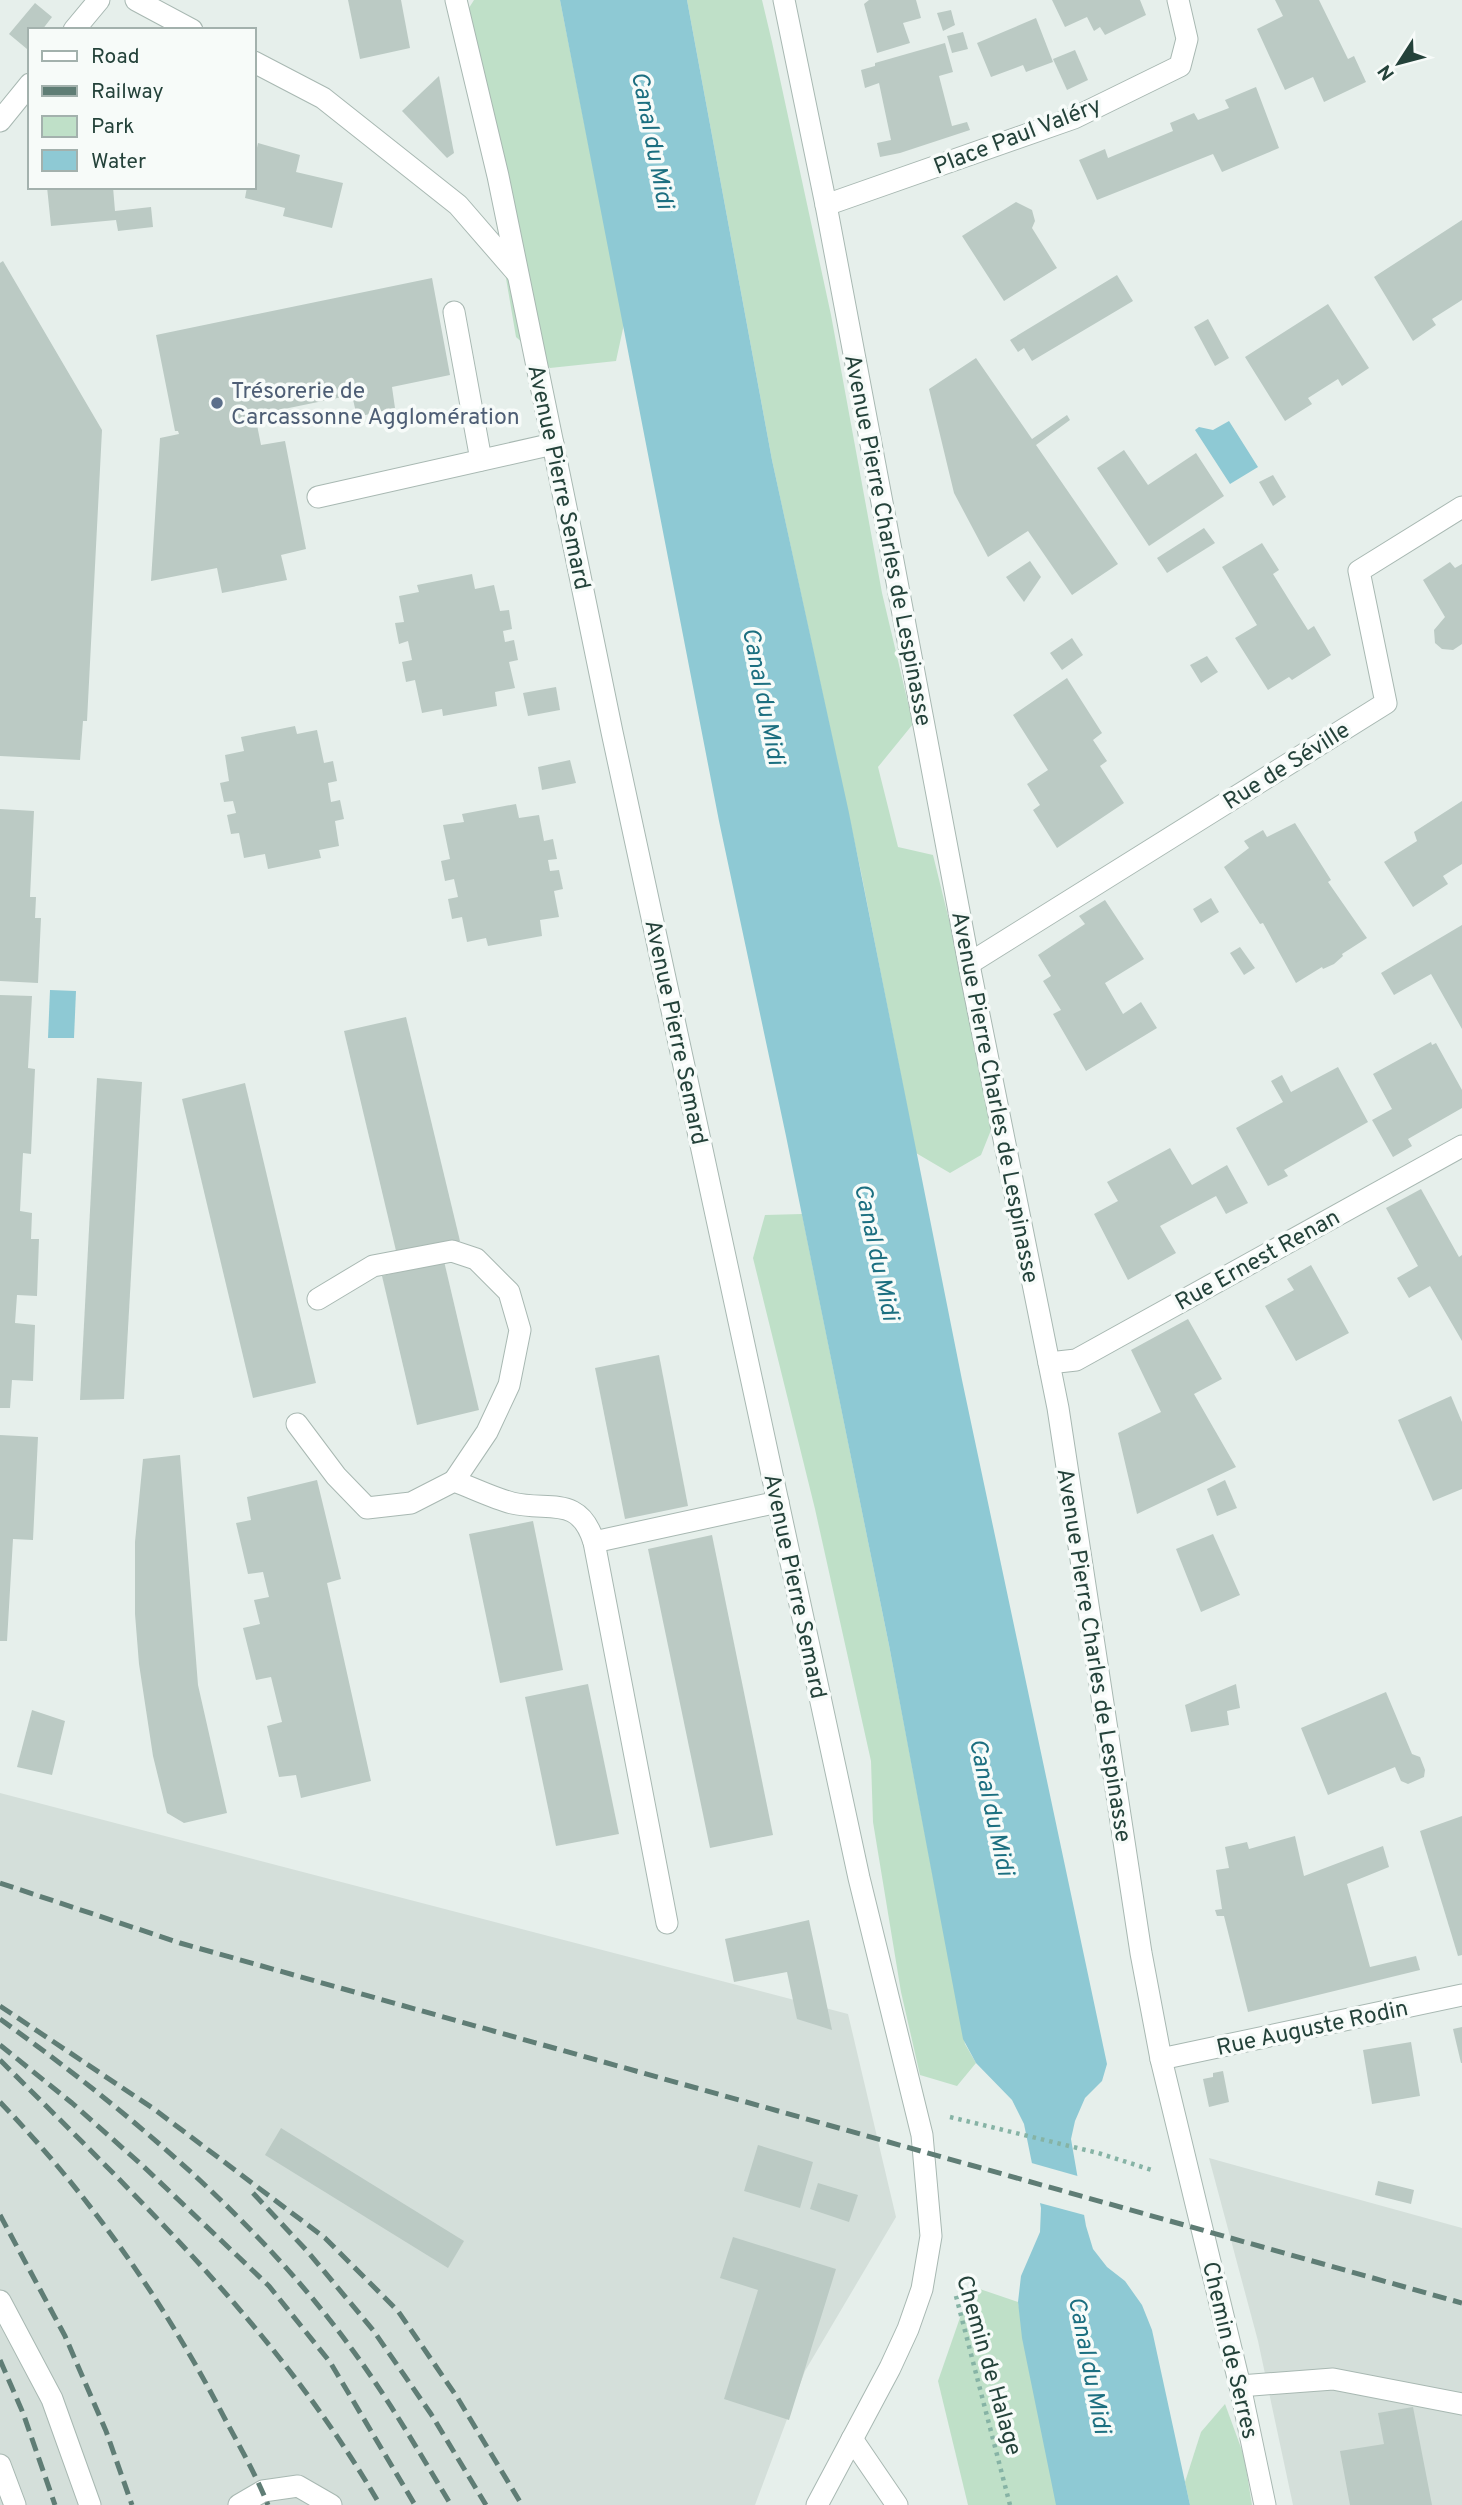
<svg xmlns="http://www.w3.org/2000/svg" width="1462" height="2505" font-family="Overpass,sans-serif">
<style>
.built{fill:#d4dfda}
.green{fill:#bfe0c8}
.water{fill:#8ec9d4}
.pier{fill:#e6efeb}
.building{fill:#bbcac4}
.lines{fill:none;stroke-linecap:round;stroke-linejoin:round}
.minor-casing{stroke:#a8b8b2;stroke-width:23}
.path{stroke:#86b3a5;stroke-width:4.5;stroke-dasharray:3.5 5;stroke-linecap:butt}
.minor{stroke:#fff;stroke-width:21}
.rail{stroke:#5f7d75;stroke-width:5;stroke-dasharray:14 7;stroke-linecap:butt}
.service-dot{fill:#5c6f8a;stroke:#f7fbf9;stroke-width:2.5}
.labels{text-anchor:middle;stroke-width:7;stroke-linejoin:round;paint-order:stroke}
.street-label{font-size:23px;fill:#24423a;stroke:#f7fbf9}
.service-label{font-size:23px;fill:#4e5e75;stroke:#f7fbf9;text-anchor:start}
.water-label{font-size:24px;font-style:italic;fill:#1c6f80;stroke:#f7fbf9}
</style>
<rect width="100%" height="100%" fill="#e6efeb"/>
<g class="built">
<polygon points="0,1793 848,2014 896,2217 805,2371 755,2505 0,2505"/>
<polygon points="1209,2158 1462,2228 1462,2505 1293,2505 1258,2341"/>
</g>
<g class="green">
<polygon points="474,0 560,0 624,324 616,361 550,368 516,337 486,161 453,33"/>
<polygon points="687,0 762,0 772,42 831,315 882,593 913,724 878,767 898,847 933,855 950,924 991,1130 981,1155 950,1173 916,1153 861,872 772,460"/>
<polygon points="802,1214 889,1645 965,2044 976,2063 957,2086 920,2075 901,1992 873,1822 871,1761 815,1509 753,1258 765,1215"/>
<polygon points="971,2286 1018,2302 1057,2505 968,2505 938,2381"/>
<polygon points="1225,2404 1244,2456 1252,2505 1190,2505 1185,2482 1201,2432"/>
</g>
<g class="water">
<polygon points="560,0 687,0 772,460 849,813 962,1380 1107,2064 1102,2081 1085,2098 1075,2121 1071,2139 1086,2226 1093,2249 1107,2267 1125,2281 1142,2305 1152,2330 1190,2505 1056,2505 1022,2338 1018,2302 1021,2276 1040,2232 1041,2208 1024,2124 1012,2100 976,2063 963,2039 889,1645 786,1136 719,821"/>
<polygon points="1229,421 1258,467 1230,484 1195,430 1199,427 1213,430"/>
<polygon points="50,990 76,991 74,1038 48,1038"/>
</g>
<polygon class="pier" points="1028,2162 1081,2177 1088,2216 1036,2202"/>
<g class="building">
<polygon points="348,0 401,0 410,48 360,59"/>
<polygon points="869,0 916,0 921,18 903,23 910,43 877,53 864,4"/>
<polygon points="1052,0 1140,0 1146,15 1105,35 1100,27 1094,31 1087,17 1065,27"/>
<polygon points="1275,0 1319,0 1348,59 1354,56 1366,82 1324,102 1313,77 1285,90 1257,29 1283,16"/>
<polygon points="35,3 52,17 42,30 30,30 30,45 27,49 9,34"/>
<polygon points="951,10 955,25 943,31 937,13"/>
<polygon points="1036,18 1053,62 1026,72 1023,65 991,77 977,43"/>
<polygon points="963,32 968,49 952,53 947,36"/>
<polygon points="945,43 953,72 939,76 952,126 967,122 970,130 900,153 880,157 877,143 891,140 879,83 865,88 861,70 875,66 875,63"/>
<polygon points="1075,50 1088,80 1067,90 1053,59"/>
<polygon points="439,76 454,153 447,158 402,111"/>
<polygon points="1256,87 1279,148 1222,172 1213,154 1097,200 1079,160 1105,149 1108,158 1173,131 1170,123 1194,113 1198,120 1229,108 1225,100"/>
<polygon points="258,143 300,155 296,172 343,183 332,228 283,216 285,208 245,198 247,187 254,187 254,162"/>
<polygon points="47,187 113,187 115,211 151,207 153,227 118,231 116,220 51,226"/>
<polygon points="1016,202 1032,210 1035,221 1032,228 1057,268 1004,301 962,236"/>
<polygon points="1462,220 1462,300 1432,319 1436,325 1413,341 1374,277"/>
<polygon points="3,261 102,430 87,721 83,721 80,760 0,756 0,263"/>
<polygon points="1117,275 1133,301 1032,361 1024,348 1018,352 1010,340"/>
<polygon points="432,278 450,375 392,387 395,408 357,417 352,395 255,415 261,445 285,441 306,549 281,555 287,580 222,593 217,568 151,581 160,438 179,434 178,431 175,431 156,335"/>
<polygon points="1328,304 1369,368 1342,386 1338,379 1308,398 1312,404 1285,421 1245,357"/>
<polygon points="1208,319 1229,358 1215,366 1194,327"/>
<polygon points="976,358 1032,439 1067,415 1070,420 1036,445 1118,564 1072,595 1028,531 988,557 954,493 929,389"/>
<polygon points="1124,450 1148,485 1196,453 1224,496 1149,546 1097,468"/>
<polygon points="1273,475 1286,497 1273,506 1259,482"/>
<polygon points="1204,528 1215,543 1167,573 1157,558"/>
<polygon points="1262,543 1279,570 1273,574 1291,603 1308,630 1314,626 1331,655 1292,680 1289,677 1268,690 1235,638 1257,625 1222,567"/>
<polygon points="1030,561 1041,577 1024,602 1006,577"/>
<polygon points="1450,562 1455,568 1462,564 1462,644 1453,650 1442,649 1435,643 1434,630 1445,617 1423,580"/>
<polygon points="472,574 475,589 494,585 500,611 509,610 512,629 503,631 505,642 514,640 518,660 509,662 515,688 495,692 497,706 443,716 442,709 422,713 415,680 406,682 402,662 412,660 408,641 399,644 395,623 404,622 399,596 419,592 417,585"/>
<polygon points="1072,638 1083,655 1062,670 1050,653"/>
<polygon points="1207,656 1218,672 1201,683 1190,665"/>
<polygon points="1067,678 1102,733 1093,740 1107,761 1100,766 1124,803 1057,848 1033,810 1040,805 1027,784 1048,770 1013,715"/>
<polygon points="556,687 560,710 528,716 523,693"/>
<polygon points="295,726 297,734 317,730 324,763 333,761 337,781 328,783 331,802 340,800 344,819 335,821 339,846 319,850 321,858 268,869 265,854 244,858 239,833 231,834 227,815 236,813 233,801 224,802 220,783 229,781 225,755 244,751 241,737"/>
<polygon points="570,760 576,783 542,790 538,767"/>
<polygon points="1462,801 1462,864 1443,876 1448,884 1413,907 1384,862 1417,841 1414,832"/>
<polygon points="516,804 519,818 539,815 544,841 553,839 557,859 548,860 550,871 559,870 563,889 554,891 559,917 540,920 542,936 488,946 486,938 467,942 462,917 452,919 448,899 458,897 454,879 445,881 441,861 450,859 443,825 464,822 462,814"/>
<polygon points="0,809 34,811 30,897 36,897 35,918 41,918 38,983 0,981"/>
<polygon points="1295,823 1331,880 1328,882 1367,938 1342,954 1343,956 1334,964 1323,969 1322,967 1296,983 1263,923 1260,924 1224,867 1249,848 1244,841 1263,830 1267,837"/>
<polygon points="1211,898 1219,912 1201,923 1193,909"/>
<polygon points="1105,900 1144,959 1105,983 1123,1014 1141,1002 1157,1028 1086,1071 1053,1014 1061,1010 1043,981 1051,976 1038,955 1085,924 1079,916"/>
<polygon points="1462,925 1462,1029 1431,974 1394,995 1381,973"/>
<polygon points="1240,947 1255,968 1244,975 1230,953"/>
<polygon points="0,995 32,996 28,1068 35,1069 31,1154 23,1153 20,1211 32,1213 31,1239 39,1239 37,1296 17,1295 15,1323 35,1325 33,1381 12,1380 10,1408 0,1408"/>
<polygon points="406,1017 460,1241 397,1255 344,1031"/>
<polygon points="1431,1042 1432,1045 1436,1043 1462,1090 1462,1108 1408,1139 1412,1146 1393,1157 1372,1120 1392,1109 1373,1074"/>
<polygon points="1338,1067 1368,1122 1284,1170 1288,1176 1268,1186 1236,1128 1283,1102 1271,1081 1282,1075 1291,1092"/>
<polygon points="97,1078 142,1082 124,1399 80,1400"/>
<polygon points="245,1083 316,1383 253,1398 182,1099"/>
<polygon points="1170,1148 1192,1185 1227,1165 1248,1203 1226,1214 1216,1196 1160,1226 1176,1253 1128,1280 1094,1214 1118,1201 1107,1182"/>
<polygon points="1421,1189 1459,1257 1462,1255 1462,1341 1430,1286 1409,1298 1397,1278 1418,1266 1386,1208"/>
<polygon points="444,1261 479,1410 417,1425 382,1276"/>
<polygon points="1311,1265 1349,1333 1296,1361 1265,1306 1294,1290 1287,1279"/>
<polygon points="1188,1319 1222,1379 1194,1394 1236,1467 1137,1514 1118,1433 1161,1412 1131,1350"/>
<polygon points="659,1355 688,1506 625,1519 595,1368"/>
<polygon points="1451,1396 1462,1422 1462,1489 1433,1501 1398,1420"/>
<polygon points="0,1435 38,1437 33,1540 13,1539 7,1641 0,1641"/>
<polygon points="180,1455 198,1685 227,1813 184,1823 167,1813 153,1756 139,1664 135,1614 135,1542 143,1459"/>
<polygon points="317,1480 341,1579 327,1583 371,1781 301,1798 296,1775 279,1777 267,1726 282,1722 271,1677 256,1680 243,1628 260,1624 254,1600 269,1597 263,1572 248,1574 236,1523 251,1520 247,1497"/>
<polygon points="1225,1480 1237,1508 1217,1516 1207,1489"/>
<polygon points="533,1521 563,1670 500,1683 469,1534"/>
<polygon points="1213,1534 1240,1595 1201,1612 1176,1549"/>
<polygon points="712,1535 773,1835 710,1848 648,1549"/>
<polygon points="588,1684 619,1834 556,1846 525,1697"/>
<polygon points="1236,1684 1240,1708 1227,1711 1229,1725 1191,1732 1185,1705"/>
<polygon points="1386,1692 1412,1754 1420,1757 1425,1770 1424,1777 1408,1784 1401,1781 1395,1767 1328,1795 1301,1728"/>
<polygon points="32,1710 65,1721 52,1775 17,1767"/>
<polygon points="1462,1816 1462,1955 1458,1956 1420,1831"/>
<polygon points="1295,1836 1304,1876 1383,1846 1389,1867 1347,1884 1370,1967 1416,1956 1420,1970 1248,2012 1224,1916 1217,1916 1215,1910 1222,1909 1216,1870 1229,1868 1225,1847 1247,1842 1249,1849"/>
<polygon points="809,1920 815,1948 832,2030 797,2019 787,1972 734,1982 725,1939"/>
<polygon points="1462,2027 1462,2063 1461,2063 1453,2029"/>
<polygon points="1411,2042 1420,2096 1372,2104 1363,2050"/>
<polygon points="1223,2071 1229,2102 1209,2107 1203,2079 1213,2077 1213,2073"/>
<polygon points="281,2128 464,2241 448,2268 265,2155"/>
<polygon points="758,2145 813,2162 800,2208 744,2191"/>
<polygon points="1378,2181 1414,2190 1411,2204 1375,2195"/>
<polygon points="818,2183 858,2195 849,2222 810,2209"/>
<polygon points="733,2237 836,2269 789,2420 724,2399 758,2290 720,2278"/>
<polygon points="1413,2407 1432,2505 1350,2505 1340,2451 1384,2444 1378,2413"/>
</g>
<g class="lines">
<defs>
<g id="minor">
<polyline points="136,0 192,30"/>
<polyline points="456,0 498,176 612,732 859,1878 922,2135 931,2236 922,2289 908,2329 890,2368 817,2505"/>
<polyline points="784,0 826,205 971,975 1058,1408 1141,1953 1161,2059 1240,2386 1265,2505"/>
<polyline points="74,30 99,0"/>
<polyline points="254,62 323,98 458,205 517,273"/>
<polyline points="0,121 30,84"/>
<polyline points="826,205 1074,118 1180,66 1187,39 1178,0"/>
<polyline points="454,312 481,460"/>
<polyline points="318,497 553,444"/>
<polyline points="970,963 1386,703 1359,571 1462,507"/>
<polyline points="318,1299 373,1266 452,1251 476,1259 509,1292 520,1330 509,1385 487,1432 454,1481"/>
<polyline points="1049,1363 1076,1360 1462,1146"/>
<path d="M297,1424L336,1476L367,1508L411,1503L454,1481C473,1488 493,1498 512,1503C549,1512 579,1494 594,1542L667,1923"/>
<polyline points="594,1542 778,1502"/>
<polyline points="1161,2059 1462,1995"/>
<polyline points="0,2301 52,2399 90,2505"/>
<polyline points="1240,2386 1333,2379 1462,2404"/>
<polyline points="852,2439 897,2505"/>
<polyline points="0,2465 15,2505"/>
<polyline points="239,2505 263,2491 298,2486 331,2505"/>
</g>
</defs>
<use href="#minor" class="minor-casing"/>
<g class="path">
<polyline points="950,2117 1098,2153 1155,2171"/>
<polyline points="956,2296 1010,2505"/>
</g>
<use href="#minor" class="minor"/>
<g class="rail">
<polyline points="0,1883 180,1943 1462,2303"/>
<polyline points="0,2006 154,2109 325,2238 398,2311 457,2397 522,2505"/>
<path d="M0,2019C127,2110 259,2221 351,2348C388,2398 419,2452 451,2505"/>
<polyline points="0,2045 72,2103 144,2167 269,2286 330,2362 415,2505"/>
<path d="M0,2060C139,2199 281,2333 380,2505"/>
<path d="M0,2102C91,2197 165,2303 225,2419C240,2447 256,2475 268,2505"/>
<polyline points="253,2193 308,2252 373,2330 431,2414 486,2505"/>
<polyline points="0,2215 65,2336 106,2431 132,2505"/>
<polyline points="0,2360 23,2413 55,2505"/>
</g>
</g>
<circle class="service-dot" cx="217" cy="403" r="7"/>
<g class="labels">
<g class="street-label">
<text transform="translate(1017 135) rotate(-21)" y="8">Place Paul Valéry</text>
<text transform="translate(560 477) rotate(78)" y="8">Avenue Pierre Semard</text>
<text transform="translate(889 540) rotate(79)" y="8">Avenue Pierre Charles de Lespinasse</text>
<text transform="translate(1286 765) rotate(-32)" y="8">Rue de Séville</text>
<text transform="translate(677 1032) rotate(78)" y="8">Avenue Pierre Semard</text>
<text transform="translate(996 1097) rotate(79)" y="8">Avenue Pierre Charles de Lespinasse</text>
<text transform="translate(1257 1259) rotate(-29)" y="8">Rue Ernest Renan</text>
<text transform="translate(796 1586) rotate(78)" y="8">Avenue Pierre Semard</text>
<text transform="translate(1095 1655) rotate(81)" y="8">Avenue Pierre Charles de Lespinasse</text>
<text transform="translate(1312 2027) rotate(-12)" y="8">Rue Auguste Rodin</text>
<text transform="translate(1231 2350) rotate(77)" y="8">Chemin de Serres</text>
<text transform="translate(990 2365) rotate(74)" y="8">Chemin de Halage</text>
</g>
<g class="service-label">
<text x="231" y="398">Trésorerie de<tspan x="231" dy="26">Carcassonne Agglomération</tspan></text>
</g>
<g class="water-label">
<text transform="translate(653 140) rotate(79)" y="8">Canal du Midi</text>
<text transform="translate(764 696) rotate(79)" y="8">Canal du Midi</text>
<text transform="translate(877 1252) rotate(78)" y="8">Canal du Midi</text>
<text transform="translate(992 1807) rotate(78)" y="8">Canal du Midi</text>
<text transform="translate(1090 2365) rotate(79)" y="8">Canal du Midi</text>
</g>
</g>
<rect x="28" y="28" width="228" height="161" fill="#f7fbf9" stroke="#a3b1ad" stroke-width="2"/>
<rect x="42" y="51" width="35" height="10" fill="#ffffff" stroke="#a3b1ad" stroke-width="2"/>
<text x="91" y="63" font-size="21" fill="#24423a">Road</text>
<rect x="42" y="86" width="35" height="10" fill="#5f7d75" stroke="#a3b1ad" stroke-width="2"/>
<text x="91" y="98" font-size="21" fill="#24423a">Railway</text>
<rect x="42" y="116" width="35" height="21" fill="#bfe0c8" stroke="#a3b1ad" stroke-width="2"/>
<text x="91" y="133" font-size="21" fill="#24423a">Park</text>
<rect x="42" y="150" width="35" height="21" fill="#8ec9d4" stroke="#a3b1ad" stroke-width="2"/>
<text x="91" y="168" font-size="21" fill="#24423a">Water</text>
<g transform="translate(1399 63) rotate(234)" stroke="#f7fbf9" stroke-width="5" paint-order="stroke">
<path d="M0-5L12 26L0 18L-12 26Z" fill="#24423a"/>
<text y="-10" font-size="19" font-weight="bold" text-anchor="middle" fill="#24423a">N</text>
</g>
</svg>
